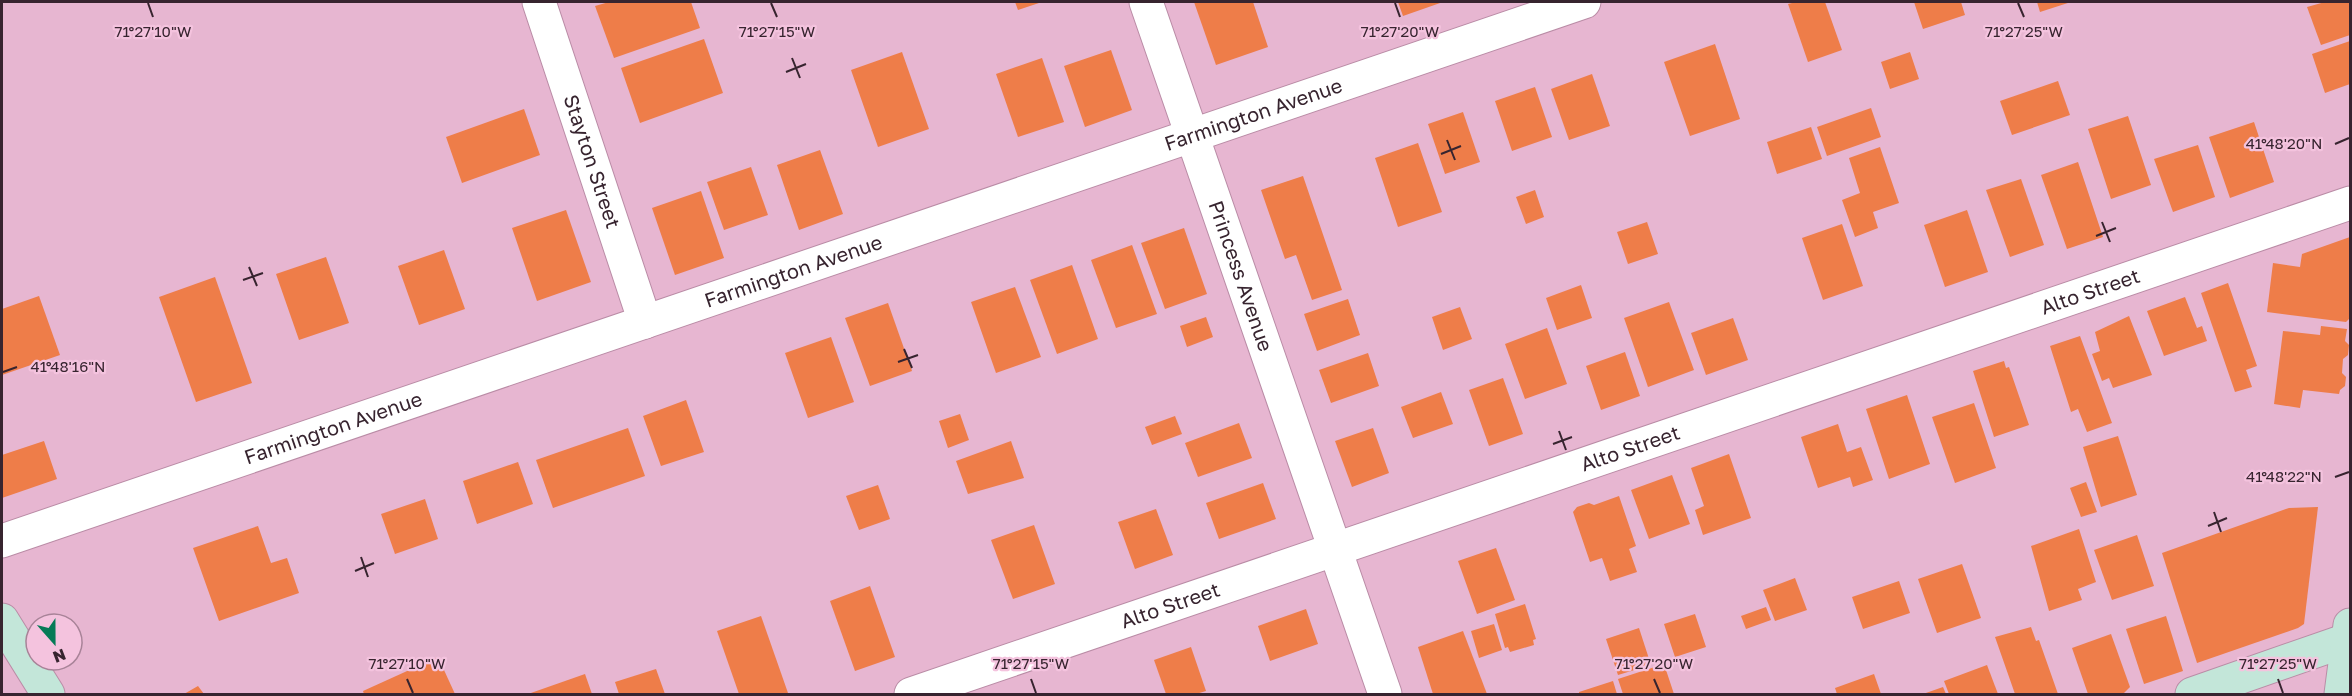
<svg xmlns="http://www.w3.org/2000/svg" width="2352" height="696" font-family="'Golos Text',sans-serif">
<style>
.building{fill:#ee7d49}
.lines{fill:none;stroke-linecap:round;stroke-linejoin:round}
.street-casing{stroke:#ba8ca6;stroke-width:35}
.secondary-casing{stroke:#ba8ca6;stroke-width:35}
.street{stroke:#fff;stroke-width:33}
.secondary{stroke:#c3e6d9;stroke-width:33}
.ticks{fill:none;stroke:#37242f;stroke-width:2}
.labels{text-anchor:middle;stroke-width:4.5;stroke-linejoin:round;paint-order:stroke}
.street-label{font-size:20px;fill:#37242f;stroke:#f4c3de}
.ticks-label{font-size:15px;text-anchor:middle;fill:#37242f;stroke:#f4c3de;stroke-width:4.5;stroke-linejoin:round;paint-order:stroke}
</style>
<rect width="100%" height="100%" fill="#e7b6d1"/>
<g class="building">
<polygon points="609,2 691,2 700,28 614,58 595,6"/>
<polygon points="1015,2 1042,2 1018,10"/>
<polygon points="1194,2 1253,2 1268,47 1216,65"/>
<polygon points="1398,2 1443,2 1403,16"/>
<polygon points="1796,2 1825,2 1842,50 1808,62 1788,4"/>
<polygon points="1914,2 1961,2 1965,15 1923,29"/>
<polygon points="2037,2 2071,2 2040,12"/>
<polygon points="2325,2 2350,2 2350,35 2321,45 2307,7"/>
<polygon points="704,39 723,93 640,123 621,68"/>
<polygon points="2350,41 2350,84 2325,93 2312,54"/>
<polygon points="1715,44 1740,119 1690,136 1664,62"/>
<polygon points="1111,50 1132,110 1085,127 1064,66"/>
<polygon points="902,52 929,129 878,147 851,70"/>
<polygon points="1910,52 1919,79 1890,89 1881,62"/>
<polygon points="1042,58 1064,122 1018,137 996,74"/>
<polygon points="1592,74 1610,126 1569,140 1551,89"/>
<polygon points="2058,81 2070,115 2012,135 2000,101"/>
<polygon points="1535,87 1552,137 1512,151 1495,101"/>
<polygon points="1871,108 1881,137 1827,156 1817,127"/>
<polygon points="524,109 540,155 462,183 446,137"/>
<polygon points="1463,112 1480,162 1445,174 1428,124"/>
<polygon points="2128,116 2151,185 2111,199 2088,129"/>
<polygon points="2254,122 2274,182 2230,198 2209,137"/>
<polygon points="1811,127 1822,159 1777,174 1767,142"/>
<polygon points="1418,143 1442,212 1398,227 1375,158"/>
<polygon points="2198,145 2215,197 2173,212 2154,159"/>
<polygon points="1880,147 1899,203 1873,212 1878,228 1855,237 1842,200 1860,193 1849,158"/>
<polygon points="820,150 843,214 799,230 777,165"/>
<polygon points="2078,162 2103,237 2067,249 2041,175"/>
<polygon points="751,167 768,215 724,230 707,182"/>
<polygon points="1303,176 1342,290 1312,300 1296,255 1285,259 1261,190"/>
<polygon points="2021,179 2044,245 2010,257 1986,190"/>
<polygon points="1535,190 1544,217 1526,224 1516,197"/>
<polygon points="701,191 724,258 675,275 652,208"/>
<polygon points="566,210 591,282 537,301 512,228"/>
<polygon points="1967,210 1988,272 1945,287 1924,225"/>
<polygon points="1647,222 1658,254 1628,264 1617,232"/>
<polygon points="1842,224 1863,286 1823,300 1802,238"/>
<polygon points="1184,228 1207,294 1165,309 1141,243"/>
<polygon points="2350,237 2350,318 2346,322 2267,312 2273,263 2300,267 2302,254"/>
<polygon points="1132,245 1157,314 1116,328 1091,260"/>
<polygon points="444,250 465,309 419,325 398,266"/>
<polygon points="326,257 349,323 299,340 276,274"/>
<polygon points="1072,265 1098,339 1057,354 1030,280"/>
<polygon points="215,277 252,383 196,402 159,297"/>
<polygon points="2228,283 2257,366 2246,370 2252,387 2235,392 2201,293"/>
<polygon points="1581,285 1592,318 1557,330 1546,298"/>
<polygon points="1015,287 1041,357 996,373 971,302"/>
<polygon points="39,296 60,355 2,375 2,309"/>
<polygon points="2185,297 2197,328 2202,326 2207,341 2164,356 2147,311"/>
<polygon points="1348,299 1360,335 1317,351 1304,314"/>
<polygon points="1669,302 1694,370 1648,387 1624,318"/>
<polygon points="888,303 912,371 870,386 845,318"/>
<polygon points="1460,307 1472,339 1443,350 1432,317"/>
<polygon points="2129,316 2152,375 2113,388 2109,378 2102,381 2092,354 2100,351 2095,332"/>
<polygon points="1206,317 1213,337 1187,347 1180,326"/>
<polygon points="1733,318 1748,360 1706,375 1691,333"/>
<polygon points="2321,326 2347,329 2345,341 2349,345 2348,355 2343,359 2342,373 2346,377 2345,386 2340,390 2339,394 2303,390 2300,408 2274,404 2283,331 2320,335"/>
<polygon points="1547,328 1567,384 1525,399 1505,344"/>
<polygon points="2080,336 2112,423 2087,432 2078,409 2071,412 2050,346"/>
<polygon points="831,337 854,402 808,418 785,353"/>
<polygon points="1625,352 1640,396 1601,410 1586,366"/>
<polygon points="1368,353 1379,386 1331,403 1319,370"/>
<polygon points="2004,361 2006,368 2009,367 2029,425 1994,437 1973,371"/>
<polygon points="1503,378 1523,434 1489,446 1469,390"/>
<polygon points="1441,392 1453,424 1413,438 1401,407"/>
<polygon points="1907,395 1930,464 1889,479 1866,409"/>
<polygon points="686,400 704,452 661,466 643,416"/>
<polygon points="1974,403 1996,468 1955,483 1932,417"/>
<polygon points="960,414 969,440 948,448 939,421"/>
<polygon points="1175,416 1182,434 1152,445 1145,427"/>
<polygon points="1239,423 1252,458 1198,477 1185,443"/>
<polygon points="1838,424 1847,452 1861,447 1873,480 1853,487 1850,477 1818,488 1801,437"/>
<polygon points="628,428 645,476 553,508 536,460"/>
<polygon points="1373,428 1389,473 1352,487 1335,441"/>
<polygon points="2118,436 2137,495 2101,507 2083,447"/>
<polygon points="44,441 57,479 2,498 2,455"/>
<polygon points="1011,441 1024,478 968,494 956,461"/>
<polygon points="1729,454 1751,518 1703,535 1695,510 1704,506 1691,468"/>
<polygon points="518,462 533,504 477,524 463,481"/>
<polygon points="1672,475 1690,524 1649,539 1631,490"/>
<polygon points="2086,482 2097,512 2081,517 2070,488"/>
<polygon points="1263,483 1276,519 1219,539 1206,503"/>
<polygon points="878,485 890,519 859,530 846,496"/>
<polygon points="1619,496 1636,546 1629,549 1637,572 1610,581 1602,558 1590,562 1573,512 1577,507 1589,503 1594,505"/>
<polygon points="425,499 438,539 395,554 381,514"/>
<polygon points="2318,507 2304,624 2298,628 2197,663 2162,553 2289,508"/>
<polygon points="1156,509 1173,555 1135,569 1118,522"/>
<polygon points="1034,525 1055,584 1013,599 991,540"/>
<polygon points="258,526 271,563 287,558 299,593 219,621 193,548"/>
<polygon points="2079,529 2096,582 2078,589 2082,600 2049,611 2031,546"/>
<polygon points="2137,535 2154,586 2112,600 2094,550"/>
<polygon points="1496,548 1515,600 1477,614 1458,561"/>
<polygon points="1962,564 1981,618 1937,633 1918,579"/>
<polygon points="1795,578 1807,610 1775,621 1763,590"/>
<polygon points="1899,581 1910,613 1863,629 1852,597"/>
<polygon points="870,586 895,657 855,671 830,601"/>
<polygon points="1525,604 1536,639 1533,640 1534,645 1510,652 1508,647 1505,648 1495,614"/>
<polygon points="1766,607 1771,620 1746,629 1741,616"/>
<polygon points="1306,609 1318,644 1270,661 1258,626"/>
<polygon points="1695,614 1706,647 1675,657 1664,624"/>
<polygon points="761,616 788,693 784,694 739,694 717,631"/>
<polygon points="2166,616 2183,671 2144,684 2126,629"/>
<polygon points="1494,624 1502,650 1479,658 1471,631"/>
<polygon points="2031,627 2036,641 2039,640 2058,694 2015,694 1995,637"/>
<polygon points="1639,628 1651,665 1618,675 1606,639"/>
<polygon points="1463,631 1487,694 1433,694 1418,647"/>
<polygon points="2111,634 2130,687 2123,694 2088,694 2072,648"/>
<polygon points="1191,647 1206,691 1196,694 1166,694 1154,660"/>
<polygon points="438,657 455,694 364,694 363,691"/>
<polygon points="1664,664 1674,694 1623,694 1618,679"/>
<polygon points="1987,665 1998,694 1949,694 1944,681"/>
<polygon points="656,669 665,694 619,694 615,682"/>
<polygon points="585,674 592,694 528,694"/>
<polygon points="1874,674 1881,694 1837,694 1835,688"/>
<polygon points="1613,681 1617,694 1579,694 1579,692"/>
<polygon points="198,686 204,694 184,694"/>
<polygon points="1943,687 1946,694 1923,694"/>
</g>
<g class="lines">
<defs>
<g id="street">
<path id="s1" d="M539,2L645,322"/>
<path id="s2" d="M1146,2L1385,694"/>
<path id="s3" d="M2,541L1584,2"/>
<path id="s4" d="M911,694L2350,203"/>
</g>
<g id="secondary">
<polyline points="2,620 48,694"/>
<polyline points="2192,694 2350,639"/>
<polyline points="2341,694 2350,625"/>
</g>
</defs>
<use href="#street" class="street-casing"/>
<use href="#secondary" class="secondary-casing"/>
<use href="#street" class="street"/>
<use href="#secondary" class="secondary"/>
</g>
<path class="ticks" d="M148,3L153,17M771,3L777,17M1395,3L1400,17M2018,3L2024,17M792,58L800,78M786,72L806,64M1447,140L1455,160M2335,144L2349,138M1441,154L1461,146M2102,222L2110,242M2096,236L2116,228M249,267L257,286M243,280L263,273M904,349L912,368M898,362L918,355M3,372L17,367M1559,431L1566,450M1553,444L1572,437M2335,477L2349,472M2214,512L2221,532M2208,526L2227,518M361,557L368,577M355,571L374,563M407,679L413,693M1031,679L1036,693M1654,679L1660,693M2278,679L2283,693"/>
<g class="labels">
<g class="street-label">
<text dy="7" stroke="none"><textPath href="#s3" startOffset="1322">Farmington Avenue</textPath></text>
<text dy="7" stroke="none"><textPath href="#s1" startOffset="168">Stayton Street</textPath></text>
<text dy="7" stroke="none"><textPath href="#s3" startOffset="836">Farmington Avenue</textPath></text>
<text dy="7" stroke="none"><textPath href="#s2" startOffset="290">Princess Avenue</textPath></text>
<text dy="7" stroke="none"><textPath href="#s4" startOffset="1246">Alto Street</textPath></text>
<text dy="7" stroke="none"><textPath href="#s3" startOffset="350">Farmington Avenue</textPath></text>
<text dy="7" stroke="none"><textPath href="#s4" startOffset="760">Alto Street</textPath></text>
<text dy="7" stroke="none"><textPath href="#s4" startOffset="274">Alto Street</textPath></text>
</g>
</g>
<g class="ticks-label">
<text x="153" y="37">71°27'10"W</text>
<text x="777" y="37">71°27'15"W</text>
<text x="1400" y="37">71°27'20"W</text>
<text x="2024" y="37">71°27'25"W</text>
<text x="2284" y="149">41°48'20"N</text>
<text x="68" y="372">41°48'16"N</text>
<text x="2284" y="482">41°48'22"N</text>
<text x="407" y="669">71°27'10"W</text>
<text x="1031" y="669">71°27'15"W</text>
<text x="1654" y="669">71°27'20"W</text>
<text x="2278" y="669">71°27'25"W</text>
</g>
<rect width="2352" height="696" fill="none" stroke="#37242f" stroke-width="6"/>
<g transform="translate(54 642) rotate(159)"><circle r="28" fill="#f4c3de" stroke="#a88398" stroke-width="1.5"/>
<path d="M0-4.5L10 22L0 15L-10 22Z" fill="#067b57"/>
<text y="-9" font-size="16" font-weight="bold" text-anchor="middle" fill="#37242f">N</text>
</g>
</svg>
